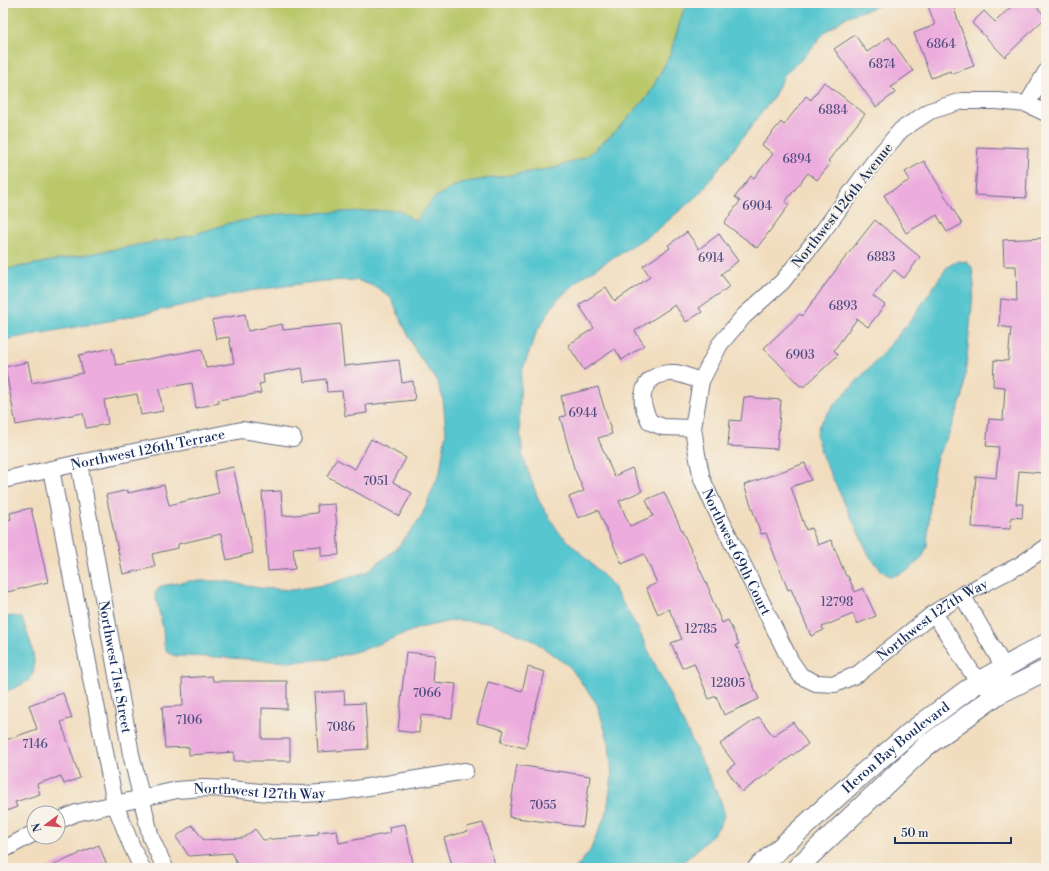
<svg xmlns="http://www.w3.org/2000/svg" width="1049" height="871" font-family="'Libre Bodoni',serif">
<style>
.green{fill:#bac86a;stroke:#6a7c64}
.water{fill:#59c6cf;stroke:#3a7a96}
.building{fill:#ecacdd}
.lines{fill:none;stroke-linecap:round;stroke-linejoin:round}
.minor-casing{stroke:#666c80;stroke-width:18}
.tertiary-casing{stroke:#666c80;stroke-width:22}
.minor{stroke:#fff;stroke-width:16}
.tertiary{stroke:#fff;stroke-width:20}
.labels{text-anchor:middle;stroke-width:4;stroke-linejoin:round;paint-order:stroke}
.number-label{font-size:12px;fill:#4f4e7e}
.street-label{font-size:14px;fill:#1b2f5e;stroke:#f7f3e8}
</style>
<rect width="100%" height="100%" fill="#f7f3e8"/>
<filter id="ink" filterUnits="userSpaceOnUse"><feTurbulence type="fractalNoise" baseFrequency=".025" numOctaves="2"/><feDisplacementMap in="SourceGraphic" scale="8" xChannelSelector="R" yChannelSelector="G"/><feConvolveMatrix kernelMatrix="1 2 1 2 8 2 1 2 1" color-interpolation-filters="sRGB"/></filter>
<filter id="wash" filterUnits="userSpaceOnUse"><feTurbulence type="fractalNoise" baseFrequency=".012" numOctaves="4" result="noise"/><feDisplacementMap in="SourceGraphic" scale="16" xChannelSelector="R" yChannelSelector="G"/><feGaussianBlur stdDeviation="0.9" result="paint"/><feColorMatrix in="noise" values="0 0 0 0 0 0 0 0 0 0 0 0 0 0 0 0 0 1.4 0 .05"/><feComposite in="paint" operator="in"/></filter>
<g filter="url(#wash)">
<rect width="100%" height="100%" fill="#f1ddbe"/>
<polygon class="green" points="3,3 689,3 683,12 670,55 648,96 615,132 586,157 555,168 460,183 434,198 415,222 229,223 193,235 3,270"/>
<g class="water">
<path d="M689,3H887L848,16L825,32L805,56L784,75L773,98L700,193L656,231L582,277L556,301L537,331L521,374L519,419L523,458L539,501L558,531L610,582L637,627L720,799C721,803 724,810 724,814C723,831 688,857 676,868H576L590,851L607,811L612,776L609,743L597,704L570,667L534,641L492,623L456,620L419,628L365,649L328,659L288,662L217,657L176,656L168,653L164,645L163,629L155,593L161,586L190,581H225L259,588L293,590L329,584L367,572L397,548L421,517L440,472L446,431L443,398L436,379L416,352L391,298L378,288L357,280L321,281L249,291L114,320L3,340V270L193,235L229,223L281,214L399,210L415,221L434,198L460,183L555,168L586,157L615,132L648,96L670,55L683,12Z"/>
<polygon points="958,261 967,262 972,267 974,285 963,396 948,436 937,457 932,479 927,546 922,558 909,570 891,577 882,571 870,557 823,458 816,436 819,425 834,405 876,361 911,320 947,267"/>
<path d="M12,616L22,618C27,634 44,671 26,682C19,687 10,689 3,693V618Z"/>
</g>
<g id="blocks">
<g class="building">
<polygon points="937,3 952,3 974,66 951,74 950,71 931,78 914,33 935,25 928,6"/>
<polygon points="1015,3 1033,3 1046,17 1005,57 972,23 984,11 995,22"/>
<polygon points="855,35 867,52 889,37 913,71 891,87 895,93 876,107 834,49"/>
<polygon points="824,82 865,114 828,161 831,163 817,180 808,173 785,202 789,205 757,248 724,223 740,201 735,197 751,176 754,178 773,154 762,145 781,122 784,125 806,96 811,100"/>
<polygon points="1004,147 1028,148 1026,198 975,195 978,148 1004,149"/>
<polygon points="924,161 962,224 947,232 937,215 906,233 884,195 910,180 905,172"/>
<polygon points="875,220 920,257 904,278 894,270 873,296 885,305 868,327 857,319 834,350 838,355 805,386 800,386 764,348 800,314 802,316 844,259"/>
<polygon points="687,232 699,249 719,234 738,261 721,274 730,286 699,308 702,312 686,322 675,305 635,331 644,345 622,360 615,349 584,370 568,345 594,328 579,305 606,287 615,301 650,277 643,266 670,248 668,245"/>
<polygon points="1046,238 1046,422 1042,473 1019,471 1016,504 1023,504 1022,518 1011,517 1010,529 972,527 976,476 996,478 999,447 986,446 989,419 1003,420 1005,387 993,386 994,360 1008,361 1011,328 999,326 1001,299 1017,301 1016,266 1004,266 1003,240"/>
<polygon points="245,314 248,331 282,324 283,330 340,324 344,366 399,360 402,383 413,381 415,400 366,405 367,413 345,416 342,391 327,392 326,379 304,382 302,368 263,375 264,383 259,384 261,393 218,400 219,403 196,408 192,383 159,389 163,411 141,415 137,394 104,400 108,424 86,428 83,413 16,425 5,367 28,362 32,383 83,373 79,355 112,348 116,365 202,349 206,368 234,363 229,337 216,339 212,320"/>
<polygon points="598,387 612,434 598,438 614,476 632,468 642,491 619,501 630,526 653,516 646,500 664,492 710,591 709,592 722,623 728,620 739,644 736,645 759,699 724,715 716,696 709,699 694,663 682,668 671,643 682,639 669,609 658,614 646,588 657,583 644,554 622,564 598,510 578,518 569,497 584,491 574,468 560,417 566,416 561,396"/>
<polygon points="744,397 781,400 777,449 728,446 730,420 741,421"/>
<polygon points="371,439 406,458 393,482 412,493 399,516 327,476 336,459 355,469"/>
<polygon points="805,463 811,480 791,487 806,530 811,528 818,545 831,540 846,576 848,576 855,592 863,588 876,616 857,624 853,614 822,627 824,630 811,636 791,589 788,590 766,533 761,534 744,485"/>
<polygon points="233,467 253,553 227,560 221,534 178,544 178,548 152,554 155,567 123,574 106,495 128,490 128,493 164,485 169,505 219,493 214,471"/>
<polygon points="281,491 283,516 318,513 317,505 335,504 339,555 321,556 321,546 293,548 295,569 268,571 262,492"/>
<polygon points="31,508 48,582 3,593 3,521 11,519 10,513"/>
<polygon points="406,652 435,655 433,682 456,684 452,718 421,715 419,733 398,731"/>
<polygon points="528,667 545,672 525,748 501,742 504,730 477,723 488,682 522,691"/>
<polygon points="212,676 213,681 287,681 287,709 262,708 262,739 290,739 290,761 234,761 234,752 189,755 189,747 165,748 162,707 183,706 182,678"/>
<polygon points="344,691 345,704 365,703 368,749 318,752 314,693"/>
<polygon points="63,693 72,718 61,722 80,778 64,784 61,776 37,784 40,794 15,802 17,807 3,812 3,741 37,729 29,705"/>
<polygon points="759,717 773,736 793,722 808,744 742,792 727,770 735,764 720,744"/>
<polygon points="517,765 590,776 583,827 509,817"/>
<polygon points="483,823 496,868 453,868 444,838 468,831 467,827"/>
<polygon points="405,824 414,868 237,868 236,861 231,853 189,856 176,837 192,825 204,840 243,838 255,829 263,840 318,835 318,832 337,830 339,843 390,833 389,827"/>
<polygon points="99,845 108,868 47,868 79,854 79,853"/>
</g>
</g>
</g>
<g filter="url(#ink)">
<use href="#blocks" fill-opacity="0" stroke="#666c80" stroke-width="1"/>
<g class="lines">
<defs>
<g id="minor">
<polyline points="1027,104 1046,72"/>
<path id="s1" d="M1046,113L1027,104L997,101H962L930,111L901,130L873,163L823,231L782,282L744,316L720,344L701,381L693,428L697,454L702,479L714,506L790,660L801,676L816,683L835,684L858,674L934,613L962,595L1020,565L1046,547"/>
<path d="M693,428L663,427L650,422C646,414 641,404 643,395C645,379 659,372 675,373C683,374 693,379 701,381"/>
<path id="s2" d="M79,463L131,754L151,838L165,868"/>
<polyline points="51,469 115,804 132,847 142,868"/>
<path id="s3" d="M3,480L79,463L242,430L293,438"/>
<polyline points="934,613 978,682 998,694 1004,667 962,595"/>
<path id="s4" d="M58,821L76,813L177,790L203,788L231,789L269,793L303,794L338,792L465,771"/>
<polyline points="3,850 34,833"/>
</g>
<g id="tertiary">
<path id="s5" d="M758,868L861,775L911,732L978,682L1046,644"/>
<polyline points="797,868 926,746 998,694 1046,670"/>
</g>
</defs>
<use href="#minor" class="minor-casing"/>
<use href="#tertiary" class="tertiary-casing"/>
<use href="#minor" class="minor"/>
<use href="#tertiary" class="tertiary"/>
</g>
</g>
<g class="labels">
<g class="number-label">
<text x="941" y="48">6864</text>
<text x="882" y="68">6874</text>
<text x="833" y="114">6884</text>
<text x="797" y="163">6894</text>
<text x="757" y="210">6904</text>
<text x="881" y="261">6883</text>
<text x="711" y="262">6914</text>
<text x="843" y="310">6893</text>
<text x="800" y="359">6903</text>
<text x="583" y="417">6944</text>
<text x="376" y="485">7051</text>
<text x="837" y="606">12798</text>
<text x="701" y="633">12785</text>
<text x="728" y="687">12805</text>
<text x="427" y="697">7066</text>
<text x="189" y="724">7106</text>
<text x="341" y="731">7086</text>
<text x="35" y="748">7146</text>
<text x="543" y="809">7055</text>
</g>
<g class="street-label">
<text transform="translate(842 205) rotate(-52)" y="5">Northwest 126th Avenue</text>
<text dy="5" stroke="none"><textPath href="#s3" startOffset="148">Northwest 126th Terrace</textPath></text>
<text dy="5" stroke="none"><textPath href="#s1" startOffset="657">Northwest 69th Court</textPath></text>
<text dy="5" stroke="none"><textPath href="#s1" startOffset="950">Northwest 127th Way</textPath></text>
<text dy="5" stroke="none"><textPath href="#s2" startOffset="207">Northwest 71st Street</textPath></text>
<text dy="5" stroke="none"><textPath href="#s5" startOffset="183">Heron Bay Boulevard</textPath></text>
<text dy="5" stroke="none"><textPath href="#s4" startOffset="206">Northwest 127th Way</textPath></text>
</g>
</g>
<rect width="1049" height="871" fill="none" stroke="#f7f3e8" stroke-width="16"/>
<g transform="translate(46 825) rotate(254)"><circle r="19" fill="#f7f3e8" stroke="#9fa5b1"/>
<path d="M0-3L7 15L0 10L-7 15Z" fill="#d1495b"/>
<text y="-6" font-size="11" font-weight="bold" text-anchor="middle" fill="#1b2f5e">N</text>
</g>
<path d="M895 837v6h116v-6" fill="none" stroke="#1b2f5e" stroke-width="2"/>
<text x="901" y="837" font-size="12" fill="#1b2f5e" stroke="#f7f3e8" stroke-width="3" paint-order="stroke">50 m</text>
</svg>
